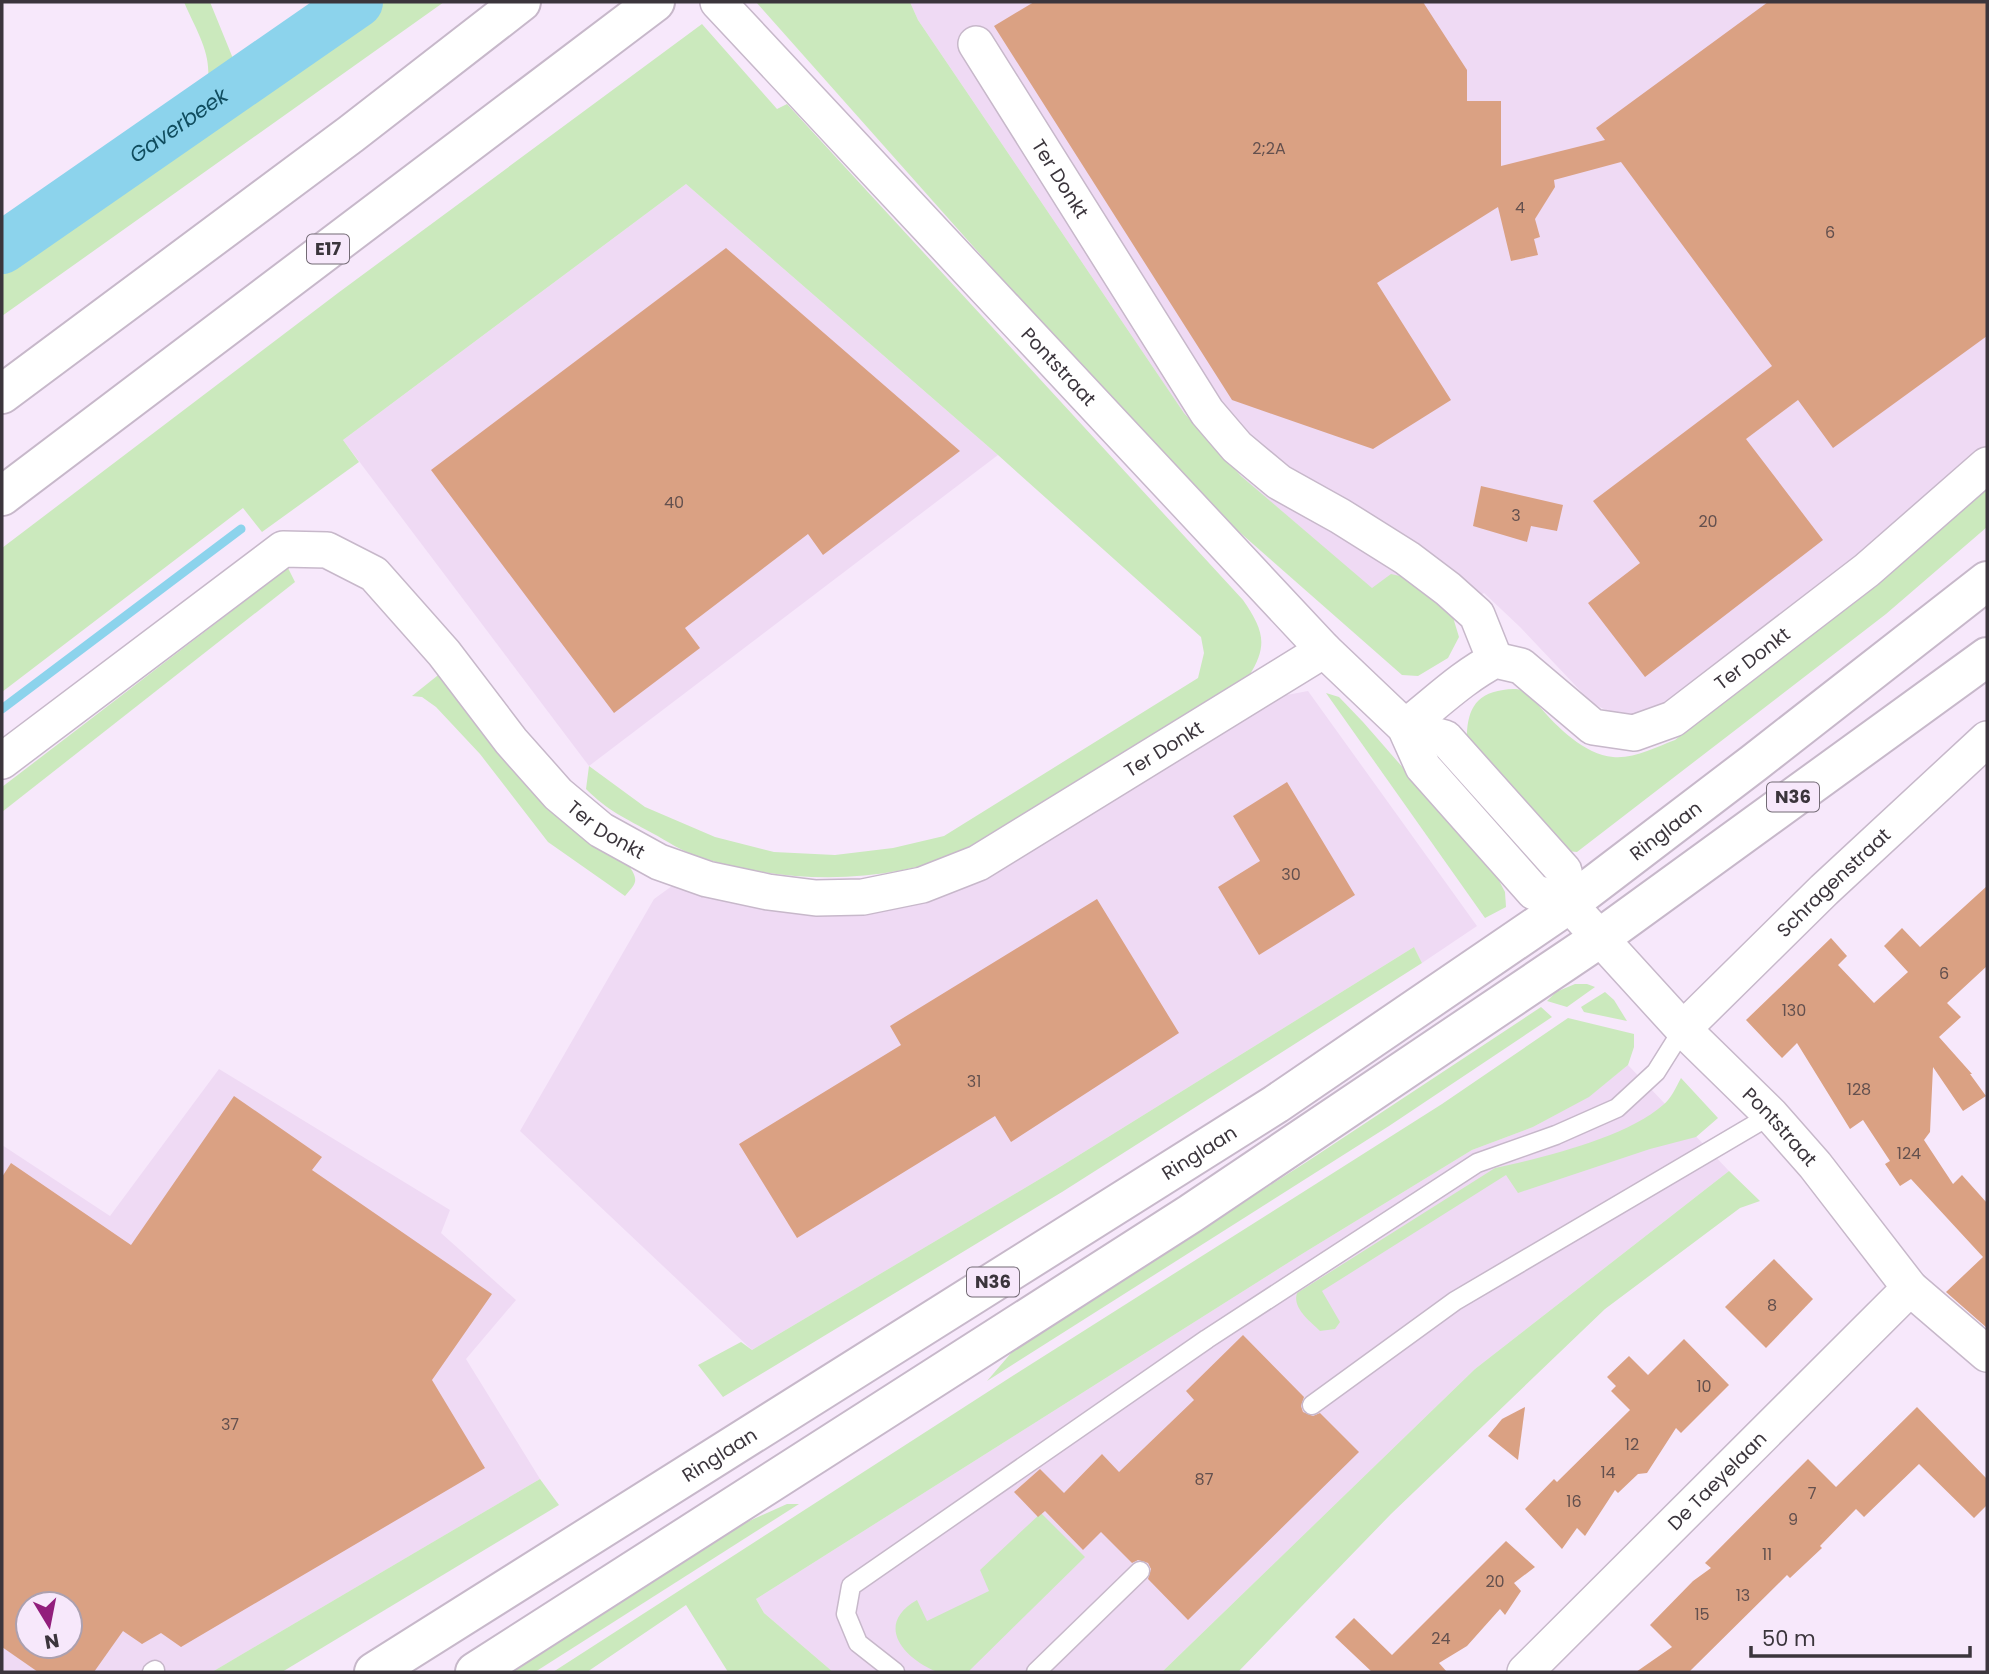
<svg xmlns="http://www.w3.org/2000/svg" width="1989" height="1674" font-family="Poppins,sans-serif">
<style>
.built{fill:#efdaf4;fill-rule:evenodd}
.green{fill:#cbe9bd}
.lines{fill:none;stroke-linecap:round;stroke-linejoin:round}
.stream{stroke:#8cd3ec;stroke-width:9}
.river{stroke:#8cd3ec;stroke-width:52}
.building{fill:#daa183;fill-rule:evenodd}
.lane-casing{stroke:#c7b8ca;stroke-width:21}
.street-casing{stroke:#c7b8ca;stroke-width:38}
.primary-casing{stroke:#c7b8ca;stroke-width:42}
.highway-casing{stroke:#c7b8ca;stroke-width:42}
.lane{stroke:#fff;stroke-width:18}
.street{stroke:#fff;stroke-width:35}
.primary{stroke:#fff;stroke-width:38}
.highway{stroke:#fff;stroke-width:38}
.labels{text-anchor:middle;stroke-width:6;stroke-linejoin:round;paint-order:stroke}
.number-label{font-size:16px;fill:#63504e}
.shield{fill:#f7e8fb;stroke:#736b75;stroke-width:2}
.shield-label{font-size:18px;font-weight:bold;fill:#3b353c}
.street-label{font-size:19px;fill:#3b353c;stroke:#f7e8fb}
.water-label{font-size:21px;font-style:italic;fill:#104d5f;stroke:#f7e8fb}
</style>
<rect width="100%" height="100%" fill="#f7e8fb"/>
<g class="built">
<polygon points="910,2 1987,2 1987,447 1914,511 1656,713 1618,716 1592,703 1520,627 1484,593 1452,614 1372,589 1241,476 1184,413 918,20"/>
<polygon points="686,184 998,455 589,766 343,440"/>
<polygon points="1308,691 1477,926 1422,963 1414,947 1055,1170 752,1350 520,1131 654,899 672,886 716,895 755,908 802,913 839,912 1276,697"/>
<polygon points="1628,1065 1729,1171 1475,1369 1162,1672 833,1672 764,1613 756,1599 1302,1254 1472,1150 1533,1127 1588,1097"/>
<path d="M219,1069L450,1210L441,1233L516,1300L466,1359L540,1479L212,1672H2V1145L110,1216ZM28,1604H70V1646H28Z"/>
</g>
<g class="green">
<path d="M184,2H210L234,61L316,2H444L2,316V236L204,96C217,60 198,35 184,2Z"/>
<polygon points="756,2 910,2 918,20 1184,413 1241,476 1372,588 1391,574 1413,579 1452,614 1459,637 1448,658 1418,676 1402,675 1211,507 1107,397"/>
<path d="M702,24L777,109L787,104L1243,600C1263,629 1269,645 1249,676L970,850C884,885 788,885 699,857C683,852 667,841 652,833C625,818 608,811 586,789L589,766L645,807L715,837L774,852L835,855L893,848L944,836L1198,678L1204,653L1201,637L998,455L686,184L343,440L359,462L262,532L243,508L2,692V548L338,293Z"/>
<path d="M1987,483V527L1886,614L1577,852L1567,851L1467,745C1466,717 1471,694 1503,690C1510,689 1517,688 1524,691C1530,694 1534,701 1539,706C1556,726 1585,755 1613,757C1634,759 1656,747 1675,740L1863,590Z"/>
<polygon points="288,568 295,582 2,812 2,787"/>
<path d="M442,672L628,864C639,881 637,882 625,896L548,842L480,754L436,707L422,697L412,696Z"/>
<polygon points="1326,693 1339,697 1363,722 1495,873 1505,892 1506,907 1485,918"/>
<polygon points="1414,947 1422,963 1062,1192 723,1397 698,1365 741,1342 752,1350 1055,1170"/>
<polygon points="1575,984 1587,984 1595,987 1567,1007 1547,1001 1556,992"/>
<polygon points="1605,992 1614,1000 1627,1021 1584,1012 1581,1007"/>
<polygon points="1541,1007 1552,1017 1389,1126 987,1381 1018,1345 1305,1163"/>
<polygon points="1568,1018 1634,1034 1634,1047 1628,1065 1589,1097 1533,1127 1472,1150 1302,1254 756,1599 764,1613 833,1672 728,1672 686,1605 587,1672 553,1672 1014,1375 1442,1104"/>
<path d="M1681,1078L1718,1118L1696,1137L1650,1149L1518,1193L1506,1175L1322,1291L1340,1322L1335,1329L1320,1331C1310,1321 1292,1308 1297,1293L1495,1168C1543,1158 1627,1137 1663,1105C1671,1099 1676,1087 1681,1078Z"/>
<polygon points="1729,1171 1760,1201 1740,1208 1605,1309 1391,1514 1238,1672 1162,1672 1475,1369"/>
<polygon points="540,1479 559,1505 282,1672 212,1672"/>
<polygon points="787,1504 799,1504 535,1672 507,1672 747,1522"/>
<path d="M1041,1513L1085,1557L968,1672C958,1672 944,1674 935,1671C902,1657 875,1624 917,1600L927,1621L989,1591L980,1570Z"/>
</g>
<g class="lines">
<polyline class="stream" points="2,709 241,529"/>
<path class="river" id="s1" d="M2,248L357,2"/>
</g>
<g class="building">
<polygon points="1034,2 1423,2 1467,70 1467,101 1501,101 1501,166 1605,140 1596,128 1768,2 1987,2 1987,336 1833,448 1798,400 1746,439 1823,540 1645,677 1588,603 1640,563 1593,501 1772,366 1621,162 1554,180 1555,187 1535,219 1540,237 1534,239 1538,255 1511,261 1498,207 1377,283 1451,400 1373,449 1232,400 994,26"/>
<polygon points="726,248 960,451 823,555 808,534 685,628 700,648 614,713 431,470"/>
<polygon points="1481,486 1563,505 1557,531 1531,526 1527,542 1473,526"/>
<polygon points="1287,782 1355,895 1259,955 1218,887 1260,861 1233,816"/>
<polygon points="1987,886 1987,966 1947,1003 1961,1017 1939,1037 1972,1074 1970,1074 1986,1096 1963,1111 1933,1067 1930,1132 1924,1140 1953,1184 1962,1175 1987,1203 1987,1328 1946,1292 1983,1257 1911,1179 1900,1186 1885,1164 1890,1161 1863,1120 1850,1129 1797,1043 1782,1058 1746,1020 1831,938 1847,956 1838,965 1874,1003 1908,972 1884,946 1902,928 1920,947"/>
<polygon points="1097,899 1179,1033 1011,1142 995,1116 797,1238 739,1144 901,1045 890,1026"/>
<path d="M234,1096L322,1157L312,1170L492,1294L432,1380L485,1468L181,1647L161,1633L142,1644L123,1631L94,1672H38L2,1647V1177L11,1163L131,1245ZM28,1604H70V1646H28Z"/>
<polygon points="1774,1259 1813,1299 1766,1348 1725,1307"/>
<polygon points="1243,1335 1304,1397 1301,1406 1303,1412 1313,1416 1320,1413 1359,1452 1188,1620 1148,1579 1151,1569 1148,1563 1138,1560 1132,1563 1101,1532 1083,1550 1045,1511 1038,1517 1014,1492 1040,1469 1064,1493 1102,1454 1119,1472 1194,1400 1186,1391"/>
<polygon points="1684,1339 1729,1385 1681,1433 1676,1428 1647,1473 1638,1474 1618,1493 1615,1490 1585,1536 1577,1528 1562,1549 1525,1509 1554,1479 1557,1482 1630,1410 1611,1391 1616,1386 1607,1377 1629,1356 1648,1375"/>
<polygon points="1525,1407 1518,1460 1488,1436 1502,1419"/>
<polygon points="1917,1407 1987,1479 1987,1505 1974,1518 1919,1464 1864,1517 1856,1509 1820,1546 1822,1548 1790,1578 1787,1575 1689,1672 1636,1672 1672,1647 1650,1625 1693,1581 1711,1568 1705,1563 1808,1459 1836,1487"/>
<polygon points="1506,1541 1535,1567 1514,1583 1521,1591 1505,1615 1500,1609 1467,1646 1439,1663 1447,1672 1372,1672 1335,1637 1354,1618 1392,1655"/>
</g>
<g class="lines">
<defs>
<g id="lane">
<polyline points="1312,1405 1455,1301 1771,1115"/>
<polyline points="152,1672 155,1670"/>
<polyline points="895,1672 858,1643 846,1614 851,1586 1207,1339 1477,1163 1556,1135 1617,1108 1656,1072 1683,1029"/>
<polyline points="1036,1672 1140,1571"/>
</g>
<g id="street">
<path id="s2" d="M718,2L1324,650L1405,727L1423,767L1534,892L1569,904L1683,1029L1771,1115L1815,1165L1910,1288L1987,1354"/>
<path id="s3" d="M976,44L1207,412L1237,447L1279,482L1340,516L1407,558L1448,589L1477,615L1495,660"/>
<path id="s4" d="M1405,727C1435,704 1462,677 1495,660L1521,666L1593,727L1634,733L1673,719L1867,570L1987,465"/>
<polyline points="1405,727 1445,738 1564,871 1569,904"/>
<path id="s5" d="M2,761L283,549L327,550L374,574L444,653L511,741L558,794L601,830L659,862L707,879L768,892L816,898L863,897L922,885L978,863L1324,650"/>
<path id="s6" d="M1683,1029L1824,890L1987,739"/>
<path id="s7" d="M1525,1672L1910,1288"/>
</g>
<g id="primary">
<path id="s8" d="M374,1672L1276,1104L1569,904L1754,763L1987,581"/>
<polyline points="475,1672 1190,1214 1600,938 1987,657"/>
</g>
<g id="highway">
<polyline points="2,394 351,134 521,2"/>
<polyline points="2,496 655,2"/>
</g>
</defs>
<use href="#lane" class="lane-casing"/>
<use href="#street" class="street-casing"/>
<use href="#primary" class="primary-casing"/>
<use href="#highway" class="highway-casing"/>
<use href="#lane" class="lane"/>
<use href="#street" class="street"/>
<use href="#primary" class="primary"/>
<use href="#highway" class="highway"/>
</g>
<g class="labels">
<g class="number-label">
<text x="1269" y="154">2;2A</text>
<text x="1520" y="213">4</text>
<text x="1830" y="238">6</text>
<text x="674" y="508">40</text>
<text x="1516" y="521">3</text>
<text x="1708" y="527">20</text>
<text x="1291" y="880">30</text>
<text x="1944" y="979">6</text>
<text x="1794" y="1016">130</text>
<text x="974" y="1087">31</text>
<text x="1859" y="1095">128</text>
<text x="1909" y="1159">124</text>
<text x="1772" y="1311">8</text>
<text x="1704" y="1392">10</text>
<text x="230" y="1430">37</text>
<text x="1632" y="1450">12</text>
<text x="1608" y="1478">14</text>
<text x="1204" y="1485">87</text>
<text x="1812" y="1499">7</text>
<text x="1574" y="1507">16</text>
<text x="1793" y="1525">9</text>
<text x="1767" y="1560">11</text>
<text x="1495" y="1587">20</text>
<text x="1743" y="1601">13</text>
<text x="1702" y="1620">15</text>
<text x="1441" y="1644">24</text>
</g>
<g class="shield">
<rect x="307" y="234.5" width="42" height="29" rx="5"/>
<rect x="1767" y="782.5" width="52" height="29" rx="5"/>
<rect x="967" y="1267.5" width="52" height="29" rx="5"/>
</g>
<g class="shield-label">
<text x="328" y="255">E17</text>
<text x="1793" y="803">N36</text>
<text x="993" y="1288">N36</text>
</g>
<g class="street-label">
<text dy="7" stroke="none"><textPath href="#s3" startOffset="159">Ter Donkt</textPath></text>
<text dy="7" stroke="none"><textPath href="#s2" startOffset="499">Pontstraat</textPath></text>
<text dy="7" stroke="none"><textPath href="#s4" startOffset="416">Ter Donkt</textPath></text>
<text dy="7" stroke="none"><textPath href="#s5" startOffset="1405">Ter Donkt</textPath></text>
<text dy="7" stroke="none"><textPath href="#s5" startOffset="796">Ter Donkt</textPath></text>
<text dy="7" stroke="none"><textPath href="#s8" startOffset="1542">Ringlaan</textPath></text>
<text dy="7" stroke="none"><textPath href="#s6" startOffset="210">Schragenstraat</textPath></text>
<text dy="7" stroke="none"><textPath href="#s2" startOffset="1554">Pontstraat</textPath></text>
<text dy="7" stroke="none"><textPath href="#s8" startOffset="975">Ringlaan</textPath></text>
<text dy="7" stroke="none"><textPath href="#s8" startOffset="408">Ringlaan</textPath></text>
<text dy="7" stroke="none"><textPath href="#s7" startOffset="271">De Taeyelaan</textPath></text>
</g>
<g class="water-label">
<text dy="7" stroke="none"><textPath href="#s1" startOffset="215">Gaverbeek</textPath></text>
</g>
</g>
<rect width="1989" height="1674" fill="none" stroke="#3b353c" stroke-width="7"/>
<g transform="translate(49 1625) rotate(170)"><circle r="33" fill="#f7e8fb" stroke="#aca0af" stroke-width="2"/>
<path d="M0-5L12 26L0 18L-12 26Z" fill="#921e7c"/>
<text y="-10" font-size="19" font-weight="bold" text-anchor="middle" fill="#3b353c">N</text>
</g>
<path d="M1751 1646v10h219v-10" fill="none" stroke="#3b353c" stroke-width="3.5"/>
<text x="1762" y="1646" font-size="21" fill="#3b353c" stroke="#f7e8fb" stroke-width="5" paint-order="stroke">50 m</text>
</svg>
